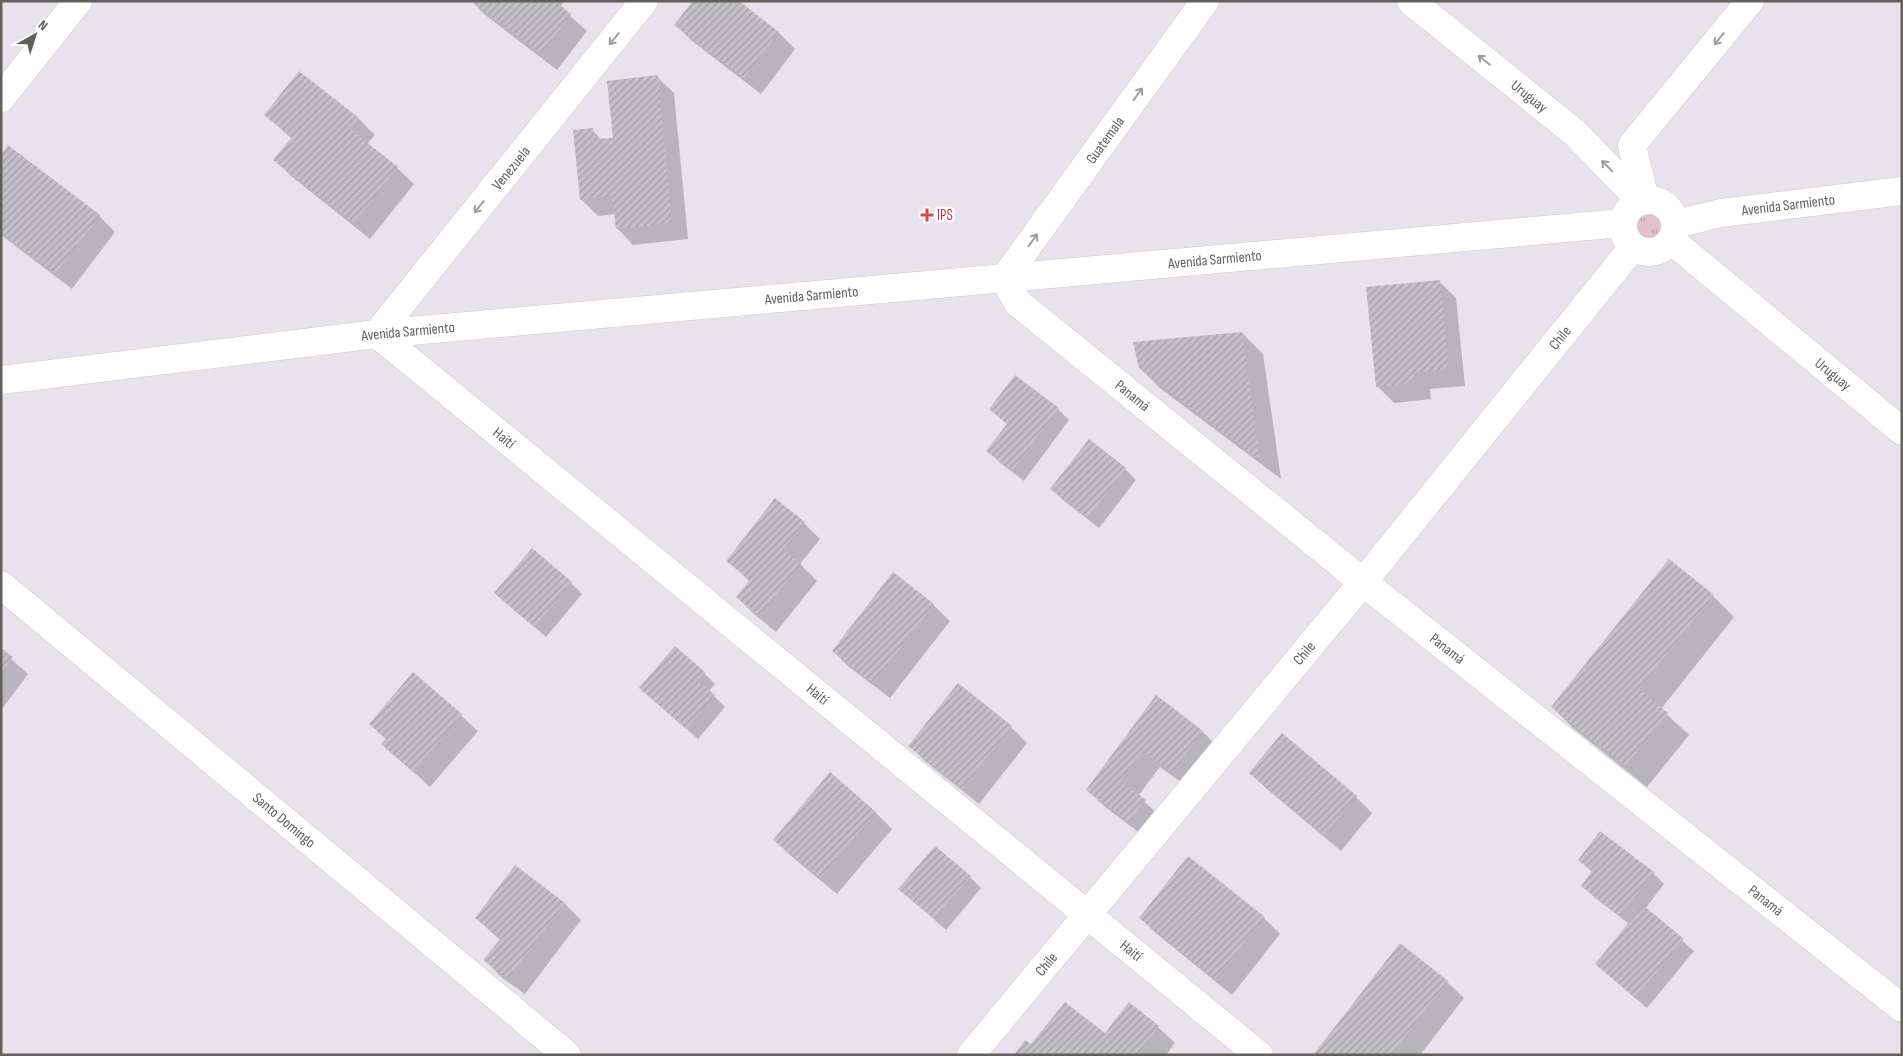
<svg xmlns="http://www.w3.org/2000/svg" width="1903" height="1056" font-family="'Sofia Sans Condensed',sans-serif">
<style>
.grass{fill:url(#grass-tufts)}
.shadow{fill:#0003}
.building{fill:url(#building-hatch)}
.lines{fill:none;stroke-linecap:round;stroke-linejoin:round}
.street-casing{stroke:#c9cbc5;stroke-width:29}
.secondary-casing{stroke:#cacdc6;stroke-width:29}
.street{stroke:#fff;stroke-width:28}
.secondary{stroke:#fff;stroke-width:28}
.oneway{stroke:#9fa09c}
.health-dot{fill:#e0444e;stroke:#fff;stroke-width:2}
.labels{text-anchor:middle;stroke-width:5;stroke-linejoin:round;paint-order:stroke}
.street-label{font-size:15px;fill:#5f615a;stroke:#fff}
.health-label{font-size:15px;fill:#be3a42;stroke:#fff;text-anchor:start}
</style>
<defs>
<pattern id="grass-tufts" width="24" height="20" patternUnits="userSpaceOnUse" patternTransform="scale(1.25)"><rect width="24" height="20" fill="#e1c1ca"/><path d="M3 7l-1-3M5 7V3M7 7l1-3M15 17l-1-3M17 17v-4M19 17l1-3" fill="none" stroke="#baa0a7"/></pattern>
<pattern id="building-hatch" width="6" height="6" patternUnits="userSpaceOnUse" patternTransform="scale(1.25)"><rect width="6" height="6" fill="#c4c0c9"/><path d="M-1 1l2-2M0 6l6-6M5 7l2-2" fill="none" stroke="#a29fa6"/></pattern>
</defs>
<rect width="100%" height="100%" fill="#e7e2eb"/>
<path class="grass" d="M1654,204L1661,207L1671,218L1661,245C1650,250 1644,247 1633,242L1627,222L1634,209Z"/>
<g class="shadow">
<polygon points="472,1 564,1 560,7 587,31 557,70 484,14"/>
<polygon points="737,1 779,33 795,49 761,94 692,41 676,25"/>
<polygon points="299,73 359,119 375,135 367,144 397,168 414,184 370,239 291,176 275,160 292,139 266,115"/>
<polygon points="657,77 674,93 688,239 633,245 617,228 615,214 598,216 581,199 592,130 602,140 614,139"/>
<polygon points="1,157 99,216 115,232 72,289 1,235"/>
<polygon points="1440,282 1456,298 1465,386 1430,389 1431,399 1394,403 1377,386"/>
<polygon points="1242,333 1263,354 1281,479 1161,389 1140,368"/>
<polygon points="1015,377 1058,409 1069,420 1024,481 999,462 988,451 1008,425 990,409"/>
<polygon points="1089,441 1125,469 1136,480 1099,528 1063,500 1052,489"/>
<polygon points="804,523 820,539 800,564 817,581 776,632 754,614 737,597 750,582 727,560"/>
<polygon points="1669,560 1713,596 1734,617 1661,709 1689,735 1647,787 1573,728 1552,707"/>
<polygon points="571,583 582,594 546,637 495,593"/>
<polygon points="933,605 950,621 890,698 849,667 833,651"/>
<polygon points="1,650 28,674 1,710"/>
<polygon points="414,673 478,731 430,787 383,744 387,740 370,724"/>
<polygon points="704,673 715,684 709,691 725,707 698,739 640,688"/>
<polygon points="1157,697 1203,732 1219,748 1189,788 1160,767 1138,796 1161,817 1146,838 1104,806 1087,790"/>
<polygon points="1011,727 1027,743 979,804 926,762 910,746"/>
<polygon points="1250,773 1356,797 1372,813 1341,851 1267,789"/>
<polygon points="830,774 876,813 892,829 837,894 791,856 775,840"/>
<polygon points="1600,832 1653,873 1664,884 1645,909 1694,951 1647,1008 1596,964 1629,924 1594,897 1583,886 1593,873 1579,860"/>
<polygon points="515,867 565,904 581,920 525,994 501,977 485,960 500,940 476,918"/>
<polygon points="970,877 981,888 946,930 900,889"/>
<polygon points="1140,918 1264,918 1280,934 1232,995 1157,934"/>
<polygon points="1447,982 1464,998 1420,1055 1314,1055"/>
<polygon points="1158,1027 1175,1043 1166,1055 1015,1055 1031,1046"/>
</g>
<g class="building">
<polygon points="471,1 555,1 571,14 541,54"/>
<polygon points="693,1 739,1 779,32 744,78 674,25"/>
<polygon points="299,71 359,118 350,129 398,167 354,223 273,160 292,137 264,115"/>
<polygon points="658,75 672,223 616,229 612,196 580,200 573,130 593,128 594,139 613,138 607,81"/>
<polygon points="8,145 100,215 55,274 1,233 1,155"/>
<polygon points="1440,280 1449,369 1414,373 1415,383 1376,387 1366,287"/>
<polygon points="1242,332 1260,460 1139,368 1133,342"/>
<polygon points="1015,375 1059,408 1012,471 986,451 1007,424 989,409"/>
<polygon points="1089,439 1126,468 1088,518 1050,489"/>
<polygon points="775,498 805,522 783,549 801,564 759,616 736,597 750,580 726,561"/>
<polygon points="532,548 572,582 534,627 494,593"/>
<polygon points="1669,559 1714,595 1639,689 1668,713 1625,766 1551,707"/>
<polygon points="893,572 934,604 873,683 832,651"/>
<polygon points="675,646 705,672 698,681 715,695 686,729 639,688"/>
<polygon points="1,648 13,657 1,672"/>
<polygon points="413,672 462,714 413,772 381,744 386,739 369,724"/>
<polygon points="958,683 1012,726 962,789 908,746"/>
<polygon points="1156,695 1203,731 1172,773 1143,751 1120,781 1146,800 1129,822 1086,790"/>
<polygon points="1282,733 1357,796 1324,835 1249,773"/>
<polygon points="830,772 876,812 820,878 773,840"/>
<polygon points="1600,831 1654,872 1620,916 1581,886 1592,871 1578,860"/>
<polygon points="935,846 971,876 934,919 898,889"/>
<polygon points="1188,856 1265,917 1215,979 1139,918"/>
<polygon points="515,865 565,903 508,979 483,960 501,938 475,918"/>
<polygon points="1643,905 1684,939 1635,998 1595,964"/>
<polygon points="1400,943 1448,981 1391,1055 1313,1055"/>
<polygon points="1065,1002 1105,1033 1129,1002 1159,1026 1137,1055 1014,1055 1025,1040 1031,1044"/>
</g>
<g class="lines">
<defs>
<g id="street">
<path id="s1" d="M644,1L377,334L1259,1055"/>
<path id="s2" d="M1205,1L1004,279L1018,303L1363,582L1902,1008"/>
<path id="s3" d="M1411,1L1575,133L1641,201"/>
<polyline points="1,98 78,1"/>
<polyline points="1645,200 1632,145 1750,1"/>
<path id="s4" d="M1672,241L1902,431"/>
<path id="s5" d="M1,585L567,1055"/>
<path id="s6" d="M971,1055L1363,582L1633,247"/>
</g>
<g id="secondary">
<circle cx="1649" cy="226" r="26"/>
<path id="s7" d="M1676,224L1721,213L1902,191"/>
<path id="s8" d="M1,380L377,334L1623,223"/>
</g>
</defs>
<use href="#street" class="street-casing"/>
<use href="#secondary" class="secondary-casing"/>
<use href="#street" class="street"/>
<use href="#secondary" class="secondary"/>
</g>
<defs><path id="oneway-shaft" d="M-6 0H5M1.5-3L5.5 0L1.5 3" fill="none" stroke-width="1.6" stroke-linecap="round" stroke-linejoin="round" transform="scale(1.25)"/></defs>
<g class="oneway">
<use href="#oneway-shaft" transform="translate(614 39) rotate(129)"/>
<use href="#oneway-shaft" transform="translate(1719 39) rotate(129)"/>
<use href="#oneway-shaft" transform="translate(1484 60) rotate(-141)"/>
<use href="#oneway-shaft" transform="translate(1138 94) rotate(-54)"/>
<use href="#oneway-shaft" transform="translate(1607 166) rotate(-134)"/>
<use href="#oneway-shaft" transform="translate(479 207) rotate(129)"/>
<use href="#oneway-shaft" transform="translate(1033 240) rotate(-54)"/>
</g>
<path class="health-dot" d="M924.5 207.5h5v5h5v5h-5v5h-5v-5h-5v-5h5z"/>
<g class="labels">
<g class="street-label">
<text dy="5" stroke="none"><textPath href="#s3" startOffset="152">Uruguay</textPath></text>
<text transform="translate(1105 140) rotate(-54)" y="5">Guatemala</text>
<text transform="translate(511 168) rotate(-51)" y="5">Venezuela</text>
<text dy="5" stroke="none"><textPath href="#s7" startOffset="114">Avenida Sarmiento</textPath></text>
<text dy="5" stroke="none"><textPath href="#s8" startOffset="1220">Avenida Sarmiento</textPath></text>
<text dy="5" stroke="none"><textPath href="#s8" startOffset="815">Avenida Sarmiento</textPath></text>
<text dy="5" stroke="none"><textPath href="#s8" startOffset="410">Avenida Sarmiento</textPath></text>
<text dy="5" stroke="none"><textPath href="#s6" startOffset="928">Chile</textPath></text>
<text dy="5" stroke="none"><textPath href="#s4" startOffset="209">Uruguay</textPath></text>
<text dy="5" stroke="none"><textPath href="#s2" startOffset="518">Panamá</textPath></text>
<text dy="5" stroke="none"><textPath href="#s1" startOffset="591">Haití</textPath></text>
<text dy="5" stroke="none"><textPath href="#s2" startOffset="922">Panamá</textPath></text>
<text dy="5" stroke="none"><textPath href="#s6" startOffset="522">Chile</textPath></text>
<text dy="5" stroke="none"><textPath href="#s1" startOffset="996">Haití</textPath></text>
<text dy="5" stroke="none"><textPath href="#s5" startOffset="368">Santo Domingo</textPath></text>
<text dy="5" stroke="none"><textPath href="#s2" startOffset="1328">Panamá</textPath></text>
<text dy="5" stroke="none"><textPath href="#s1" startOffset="1401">Haití</textPath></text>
<text dy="5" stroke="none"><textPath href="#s6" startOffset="118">Chile</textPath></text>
</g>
<g class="health-label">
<text x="937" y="220">IPS</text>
</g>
</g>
<rect width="1903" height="1056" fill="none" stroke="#5f615a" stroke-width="5"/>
<g transform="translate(35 35) rotate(39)" stroke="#ffffff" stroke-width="4" paint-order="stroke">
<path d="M0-4L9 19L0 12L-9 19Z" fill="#5f615a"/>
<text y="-8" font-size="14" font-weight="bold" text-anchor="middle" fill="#5f615a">N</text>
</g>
</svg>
